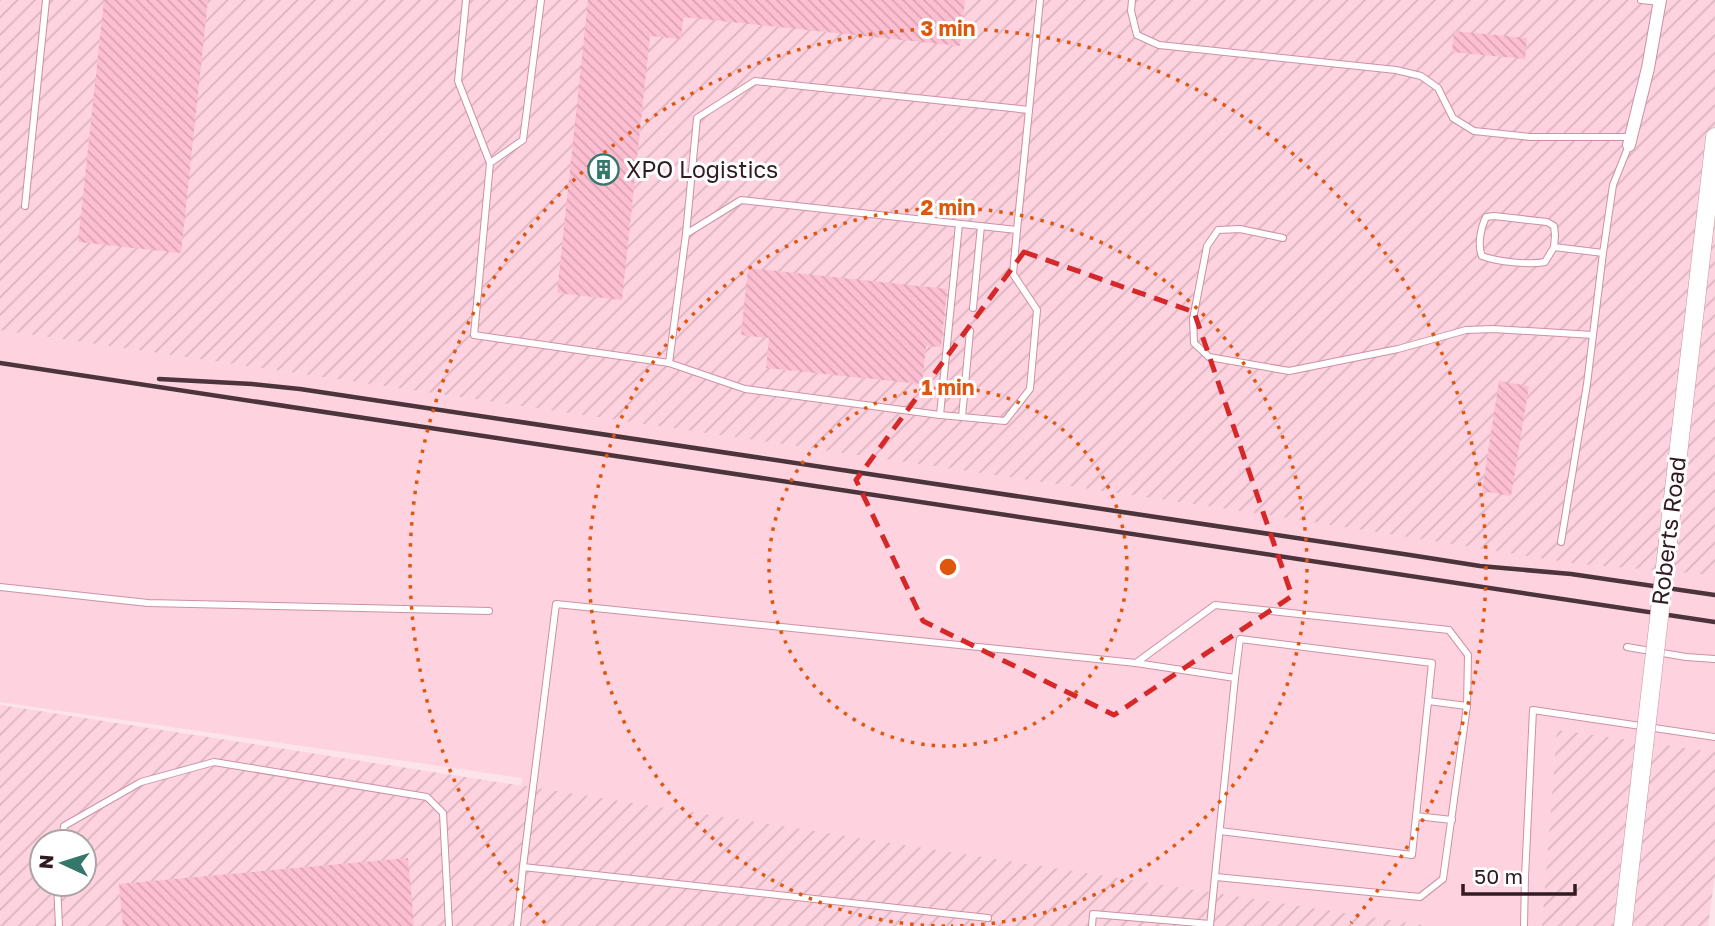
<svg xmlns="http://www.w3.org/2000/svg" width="1715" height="926" font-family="'Golos Text',sans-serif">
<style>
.built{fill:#fed2df}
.industrial{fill:url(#industrial-furrows);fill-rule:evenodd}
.building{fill:url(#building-back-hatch)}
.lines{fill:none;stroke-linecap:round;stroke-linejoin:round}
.service-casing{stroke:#cd91a3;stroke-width:8}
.minor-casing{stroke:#cd91a3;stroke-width:14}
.primary-casing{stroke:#cd91a3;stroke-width:19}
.service{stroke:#fff;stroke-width:6}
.minor{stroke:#fff;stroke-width:12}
.primary{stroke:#fff;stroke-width:18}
.rail{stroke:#4b343b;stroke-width:4.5}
.primary-bridge-casing{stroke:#cd91a3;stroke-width:19;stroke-linecap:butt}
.primary-bridge{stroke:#fff;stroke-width:18}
.marked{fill:none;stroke:#d62828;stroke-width:5;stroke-dasharray:14 9;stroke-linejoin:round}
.ring{fill:none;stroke:#df560d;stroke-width:3.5;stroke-dasharray:3.5 7}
.labels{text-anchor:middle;stroke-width:6;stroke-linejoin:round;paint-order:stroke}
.poi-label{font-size:23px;fill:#321b23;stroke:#fff;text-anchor:start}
.street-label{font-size:23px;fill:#321b23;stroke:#fff}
.centre{fill:#df560d;stroke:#fff;stroke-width:3.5}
.ring-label{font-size:21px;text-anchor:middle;font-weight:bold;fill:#df560d;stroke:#fff;stroke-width:6;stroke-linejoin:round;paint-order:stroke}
</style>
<defs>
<pattern id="industrial-furrows" width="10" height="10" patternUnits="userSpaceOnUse" patternTransform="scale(1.75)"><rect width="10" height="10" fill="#fed2df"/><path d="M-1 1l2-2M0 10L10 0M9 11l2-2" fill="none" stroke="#dab4bf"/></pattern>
<pattern id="building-back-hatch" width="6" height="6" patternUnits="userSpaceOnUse" patternTransform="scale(1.75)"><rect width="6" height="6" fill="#fdbed1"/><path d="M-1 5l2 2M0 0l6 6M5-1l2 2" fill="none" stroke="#d9a3b3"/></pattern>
</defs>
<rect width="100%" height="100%" fill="#fde3ea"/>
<polygon class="built" points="0,330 1255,513 1578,564 1715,575 1715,752 1557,731 1542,926 1420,926 521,796 522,778 0,702"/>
<g class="industrial">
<polygon points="0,0 1715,0 1715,575 1578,564 1255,513 0,330"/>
<path d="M0,705L1428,926H0ZM42,842H84V884H42Z"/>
<polygon points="1557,730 1715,752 1715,875 1708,926 1542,926"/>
</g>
<g class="building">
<polygon points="104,0 208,0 181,253 78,242"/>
<polygon points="588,0 965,0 960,46 683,17 681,39 650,36 622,300 557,293"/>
<polygon points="1454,31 1527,38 1525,59 1452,52"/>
<polygon points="748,268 947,289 941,347 926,346 922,384 766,368 769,338 741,335"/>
<polygon points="1499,381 1529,386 1511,496 1482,491"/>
<polygon points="408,858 414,926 123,926 119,884"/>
</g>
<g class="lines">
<defs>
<g id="service">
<polyline points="466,0 458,81 490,163 474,335 669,363 686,234 741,200 1017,230 1040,0"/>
<polyline points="1132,0 1131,11 1137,35 1159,45 1396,70 1421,76 1438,88 1453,118 1474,131 1530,137 1630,137"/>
<polyline points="1641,0 1660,2"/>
<polyline points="490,163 523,140 541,0"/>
<polyline points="25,206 46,0"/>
<polyline points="686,234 697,118 755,81 1029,110"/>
<polyline points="1283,238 1240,229 1218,230 1207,246 1193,319 1194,343 1209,357 1289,371 1398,349 1466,330 1493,329 1593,335"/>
<path d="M1554,247L1545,262C1529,265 1498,262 1482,256C1477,245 1481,227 1486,217L1494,216L1547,222L1554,226L1555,235L1554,247L1603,253"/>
<polyline points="973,308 981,226"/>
<polyline points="669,363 745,389 940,415 1005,421 1030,389 1037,310 1013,274 1017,230"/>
<polyline points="940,415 959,224"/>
<polyline points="962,417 970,331"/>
<polyline points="1561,542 1587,384 1603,253 1613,185 1629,145"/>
<polyline points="0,587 148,603 489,611"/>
<polyline points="1627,647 1686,657 1715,659"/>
<polyline points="1136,663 1235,678 1210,926"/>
<polyline points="1428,701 1467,706"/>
<polyline points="1416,816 1452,820"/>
<polyline points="1220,831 1412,855 1432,663 1240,639 1235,678"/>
<polyline points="62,842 64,826 141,782 214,762 427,797 443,813 449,926"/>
<polyline points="523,867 556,604 1136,663 1215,605 1449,630 1468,655 1467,706 1443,879 1420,897 1216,877"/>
<polyline points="57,884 59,926"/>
<polyline points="517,926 523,867 988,918"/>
<polyline points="1092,926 1093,914 1210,924"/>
<polyline points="1524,926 1525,877 1533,710 1715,737"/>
</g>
<polyline id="minor" points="1629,145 1648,68 1660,0"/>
<g id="primary">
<polyline points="1668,541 1715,137"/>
<polyline points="1623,926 1637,807"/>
</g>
</defs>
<use href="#service" class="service-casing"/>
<use href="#minor" class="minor-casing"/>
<use href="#primary" class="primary-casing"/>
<use href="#service" class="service"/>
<use href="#minor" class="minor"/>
<use href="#primary" class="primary"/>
<g class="rail">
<polyline points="0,363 1715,622"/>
<polyline points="159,379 252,384 300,389 1410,555 1480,566 1571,574 1715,595"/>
</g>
<defs>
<polyline id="primary-bridge" points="1637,807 1668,541"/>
</defs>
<use href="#primary-bridge" class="primary-bridge-casing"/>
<use href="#primary-bridge" class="primary-bridge"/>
</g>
<path class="marked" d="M1024,252L1194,312L1292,596L1114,715L923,621L856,480Z"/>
<g class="ring">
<circle cx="948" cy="567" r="179"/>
<path d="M945 926A359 359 0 1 1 951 926"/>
<path d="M545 923A538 538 0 1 1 1351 923"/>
</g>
<defs>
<symbol id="building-ring" viewBox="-11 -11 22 22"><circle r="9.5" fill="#fff" stroke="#34786b" stroke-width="1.5"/><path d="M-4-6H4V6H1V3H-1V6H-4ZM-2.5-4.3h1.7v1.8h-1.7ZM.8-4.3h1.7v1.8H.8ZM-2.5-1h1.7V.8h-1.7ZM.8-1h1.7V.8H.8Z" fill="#34786b"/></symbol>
</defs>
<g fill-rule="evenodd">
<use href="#building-ring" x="586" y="152" width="35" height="35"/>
</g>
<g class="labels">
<g class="poi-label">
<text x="626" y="178">XPO Logistics</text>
</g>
<g class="street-label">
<text transform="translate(1669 531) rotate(-83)" y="8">Roberts Road</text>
</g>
</g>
<circle cx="948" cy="567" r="10" class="centre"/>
<g class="ring-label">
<text x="948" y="36">3 min</text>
<text x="948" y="215">2 min</text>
<text x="948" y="395">1 min</text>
</g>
<g transform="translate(63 863) rotate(274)"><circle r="33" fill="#ffffff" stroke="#ada4a7" stroke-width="2"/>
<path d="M0-5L12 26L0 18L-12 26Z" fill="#34786b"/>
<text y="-10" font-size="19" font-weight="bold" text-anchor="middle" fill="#321b23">N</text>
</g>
<path d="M1463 884v10h112v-10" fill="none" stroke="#321b23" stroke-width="3.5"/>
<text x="1474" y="884" font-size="21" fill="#321b23" stroke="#ffffff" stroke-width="5" paint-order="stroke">50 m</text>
</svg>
